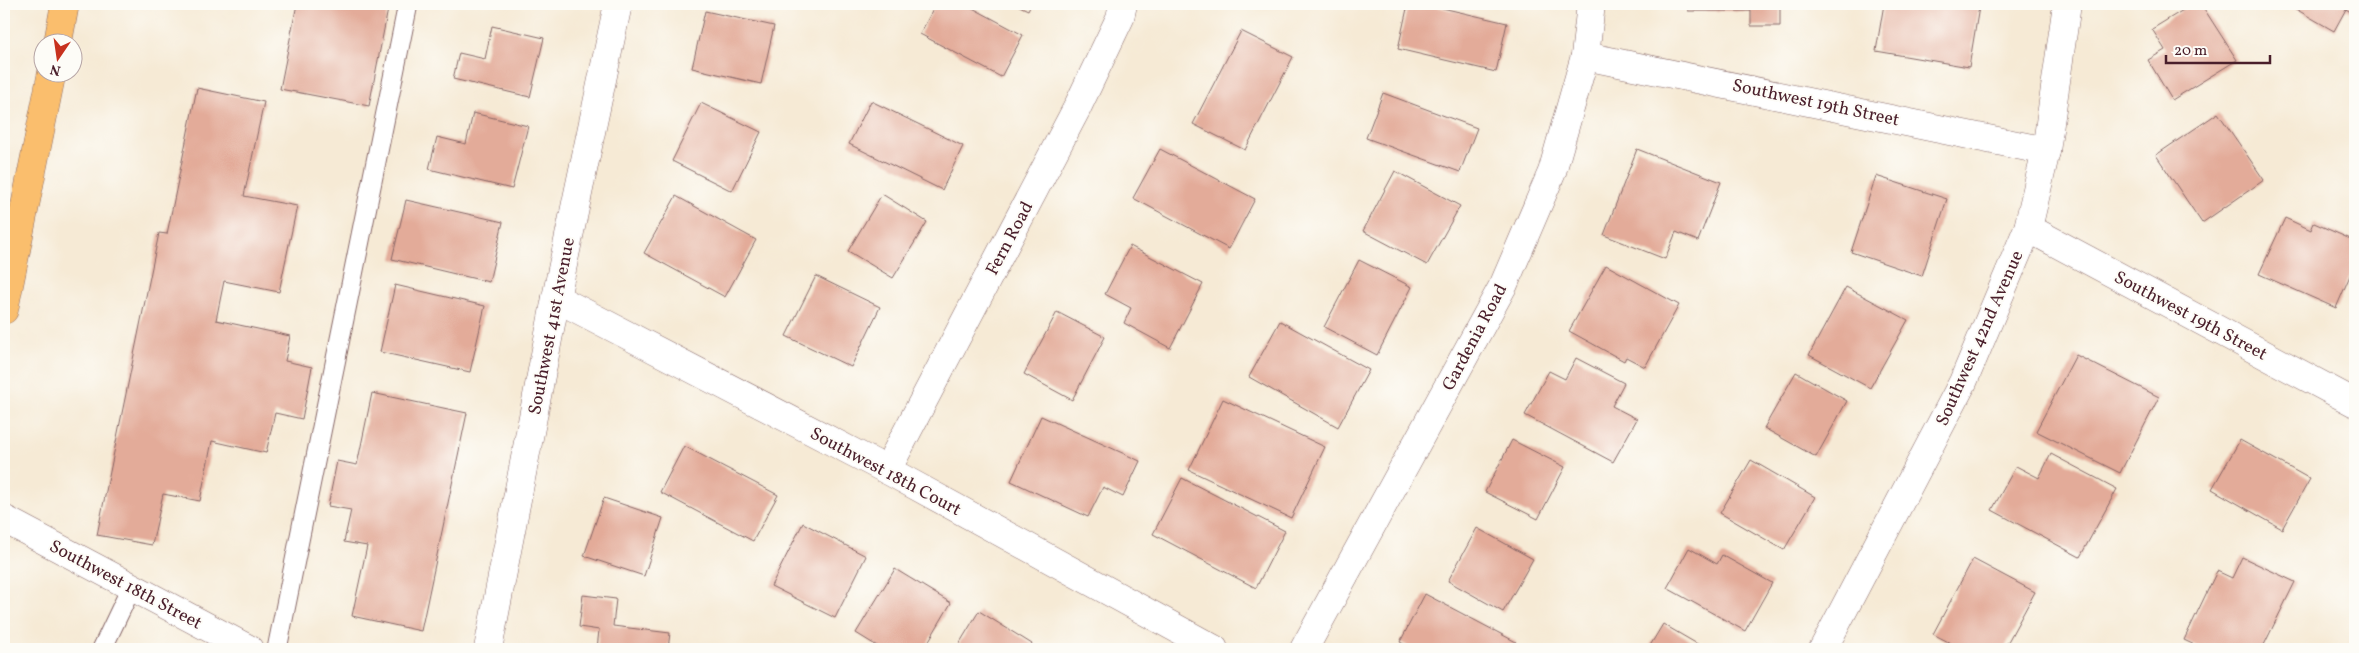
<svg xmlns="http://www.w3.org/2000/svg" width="2359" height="653" font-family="Vollkorn,serif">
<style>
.building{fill:#e3ab99}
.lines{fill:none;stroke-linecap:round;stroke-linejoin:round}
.lane-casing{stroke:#866666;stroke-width:21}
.street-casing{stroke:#866666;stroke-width:29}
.primary-casing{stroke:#866666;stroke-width:29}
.lane{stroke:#fff;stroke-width:19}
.street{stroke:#fff;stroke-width:28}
.primary{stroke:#fabe6d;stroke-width:28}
.labels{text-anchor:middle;stroke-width:4;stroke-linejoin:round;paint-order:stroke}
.street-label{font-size:18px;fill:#4a1f2b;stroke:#fdfcf7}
</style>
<rect width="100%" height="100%" fill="#fdfcf7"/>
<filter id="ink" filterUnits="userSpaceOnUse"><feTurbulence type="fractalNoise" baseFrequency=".02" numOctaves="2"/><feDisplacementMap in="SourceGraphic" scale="10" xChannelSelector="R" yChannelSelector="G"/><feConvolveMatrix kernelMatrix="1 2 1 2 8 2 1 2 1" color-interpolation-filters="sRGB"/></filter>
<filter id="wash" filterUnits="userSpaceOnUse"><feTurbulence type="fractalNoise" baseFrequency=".0096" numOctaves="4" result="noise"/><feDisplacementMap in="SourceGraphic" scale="20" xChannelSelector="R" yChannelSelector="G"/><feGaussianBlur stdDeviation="1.12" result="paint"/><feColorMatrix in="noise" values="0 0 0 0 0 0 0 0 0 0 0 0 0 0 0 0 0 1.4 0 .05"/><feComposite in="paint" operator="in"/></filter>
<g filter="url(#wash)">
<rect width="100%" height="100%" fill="#f6ead5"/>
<g id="blocks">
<g class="building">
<polygon points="297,4 389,4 369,106 280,89"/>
<polygon points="936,4 965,4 1023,35 1001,77 920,34"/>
<polygon points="1015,4 1031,4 1028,10"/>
<polygon points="1408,4 1425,4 1507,23 1496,72 1398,49"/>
<polygon points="1688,4 1780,4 1780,26 1751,26 1751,11 1688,11"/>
<polygon points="1884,4 1962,4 1979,7 1969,67 1876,51"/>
<polygon points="2193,4 2201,4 2237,60 2172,100 2148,60 2165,50 2152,29"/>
<polygon points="2287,4 2355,4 2355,15 2346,9 2334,31"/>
<polygon points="705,11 774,26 761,84 692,68"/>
<polygon points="492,26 544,38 530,97 453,79 459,53 485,59"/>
<polygon points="1241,31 1293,57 1245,150 1193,124"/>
<polygon points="197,88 264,102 244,196 297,206 279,292 224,281 216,320 290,336 285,361 312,367 302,419 275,413 266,453 212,441 200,501 163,494 152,545 97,535 159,233 167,234"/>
<polygon points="1383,93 1477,128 1460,172 1366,138"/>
<polygon points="871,101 963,146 942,190 849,144"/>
<polygon points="701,103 761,132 732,191 672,161"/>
<polygon points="473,113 528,126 512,189 429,169 437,137 466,144"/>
<polygon points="2218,113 2264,180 2202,223 2156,155"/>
<polygon points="1160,149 1255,199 1229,249 1133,198"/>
<polygon points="1637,149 1721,182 1698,241 1676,232 1665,259 1604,235"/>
<polygon points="1395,171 1460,206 1427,265 1363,231"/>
<polygon points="1876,176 1947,199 1922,276 1851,252"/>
<polygon points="882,194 927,222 893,278 848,251"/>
<polygon points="676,196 756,240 725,297 644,253"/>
<polygon points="406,200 503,222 489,282 392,259"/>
<polygon points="2285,218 2311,230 2314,223 2355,241 2355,264 2336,308 2259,274"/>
<polygon points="1130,246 1203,284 1170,348 1124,323 1131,308 1105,294"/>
<polygon points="1359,260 1412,287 1377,355 1324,327"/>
<polygon points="1606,265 1679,305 1645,367 1626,357 1624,361 1569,331"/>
<polygon points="816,276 880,307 851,367 786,336"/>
<polygon points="395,285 485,306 470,372 380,352"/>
<polygon points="1846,287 1908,320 1870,388 1809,355"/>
<polygon points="2355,304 2355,317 2350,314"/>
<polygon points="1057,312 1105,337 1072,400 1024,374"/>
<polygon points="1280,321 1369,370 1338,427 1249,377"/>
<polygon points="2076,355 2159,397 2120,473 2036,431"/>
<polygon points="1576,358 1624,383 1612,406 1637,419 1613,462 1525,415 1549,371 1565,379"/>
<polygon points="1796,372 1847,401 1816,457 1764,428"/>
<polygon points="372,393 467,413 421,631 352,616 367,546 344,542 351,510 328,506 337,461 357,465"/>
<polygon points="1223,399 1325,447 1291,518 1189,470"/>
<polygon points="1041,416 1140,461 1123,497 1103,487 1088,517 1011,481"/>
<polygon points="1512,440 1565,467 1538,519 1485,492"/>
<polygon points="2240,440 2310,479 2282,529 2212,489"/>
<polygon points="684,446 778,495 753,541 660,492"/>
<polygon points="2051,454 2117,489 2080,557 1992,510 2016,466 2039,478"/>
<polygon points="1751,460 1815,497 1784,550 1720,513"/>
<polygon points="1182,478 1285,531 1256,588 1153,534"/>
<polygon points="604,498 663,518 644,576 584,556"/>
<polygon points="803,523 866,556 835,618 771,586"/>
<polygon points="1477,528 1533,559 1503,612 1448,581"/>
<polygon points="1689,548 1717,564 1722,555 1772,583 1745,631 1667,588"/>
<polygon points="2242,557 2295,582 2262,649 2203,649 2184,640 2217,571 2232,578"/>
<polygon points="1973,559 2035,592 2004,649 1962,649 1933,634"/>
<polygon points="895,569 951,603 924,649 882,649 856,633"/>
<polygon points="1425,594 1516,642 1512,649 1413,649 1400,642"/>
<polygon points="583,595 616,599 613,626 670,633 668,649 597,649 599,630 579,627"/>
<polygon points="979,611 1032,644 1029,649 956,649"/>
<polygon points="1663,624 1706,649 1648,649"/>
</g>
</g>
</g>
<g filter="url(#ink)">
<use href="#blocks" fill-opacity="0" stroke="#866666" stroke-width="1"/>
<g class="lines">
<defs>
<g id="lane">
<polyline points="102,649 132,586"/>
<polyline points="277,649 408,4"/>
</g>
<g id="street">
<polyline points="1585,56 2046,151"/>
<polyline points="2028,228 2355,403"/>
<polyline points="556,298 887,470 1214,649"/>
<polyline points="887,470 1076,110 1120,18 1123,4"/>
<polyline points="4,519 249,649"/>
<polyline points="488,649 556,298 618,4"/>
<polyline points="1304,649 1504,284 1552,172 1585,56 1591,4"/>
<polyline points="1823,649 1963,382 2028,228 2046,151 2067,4"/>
</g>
<g id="primary">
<polyline points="58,42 65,4"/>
<polyline points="4,310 52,72"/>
</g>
</defs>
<use href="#lane" class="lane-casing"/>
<use href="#street" class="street-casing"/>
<use href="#primary" class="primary-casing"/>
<use href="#lane" class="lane"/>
<use href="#street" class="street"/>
<use href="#primary" class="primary"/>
</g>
</g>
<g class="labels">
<g class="street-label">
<text transform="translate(1816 102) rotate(12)" y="6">Southwest 19th Street</text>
<text transform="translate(1009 238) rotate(-62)" y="6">Fern Road</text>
<text transform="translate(2191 315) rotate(28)" y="6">Southwest 19th Street</text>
<text transform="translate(551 326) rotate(-79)" y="6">Southwest 41st Avenue</text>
<text transform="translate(1474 337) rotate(-62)" y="6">Gardenia Road</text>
<text transform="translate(1979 338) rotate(-66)" y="6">Southwest 42nd Avenue</text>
<text transform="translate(886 471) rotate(28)" y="6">Southwest 18th Court</text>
<text transform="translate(126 584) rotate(28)" y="6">Southwest 18th Street</text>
</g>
</g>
<rect width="2359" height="653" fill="none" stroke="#fdfcf7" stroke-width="20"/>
<g transform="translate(58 58) rotate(193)"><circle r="24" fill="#fdfcf7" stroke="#b5a4a5"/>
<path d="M0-4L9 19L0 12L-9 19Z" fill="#c8321e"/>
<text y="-8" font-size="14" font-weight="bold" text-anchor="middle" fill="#4a1f2b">N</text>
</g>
<path d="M2166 55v8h104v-8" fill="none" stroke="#4a1f2b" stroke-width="2.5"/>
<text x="2174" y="55" font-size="15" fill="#4a1f2b" stroke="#fdfcf7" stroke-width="4" paint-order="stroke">20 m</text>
</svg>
